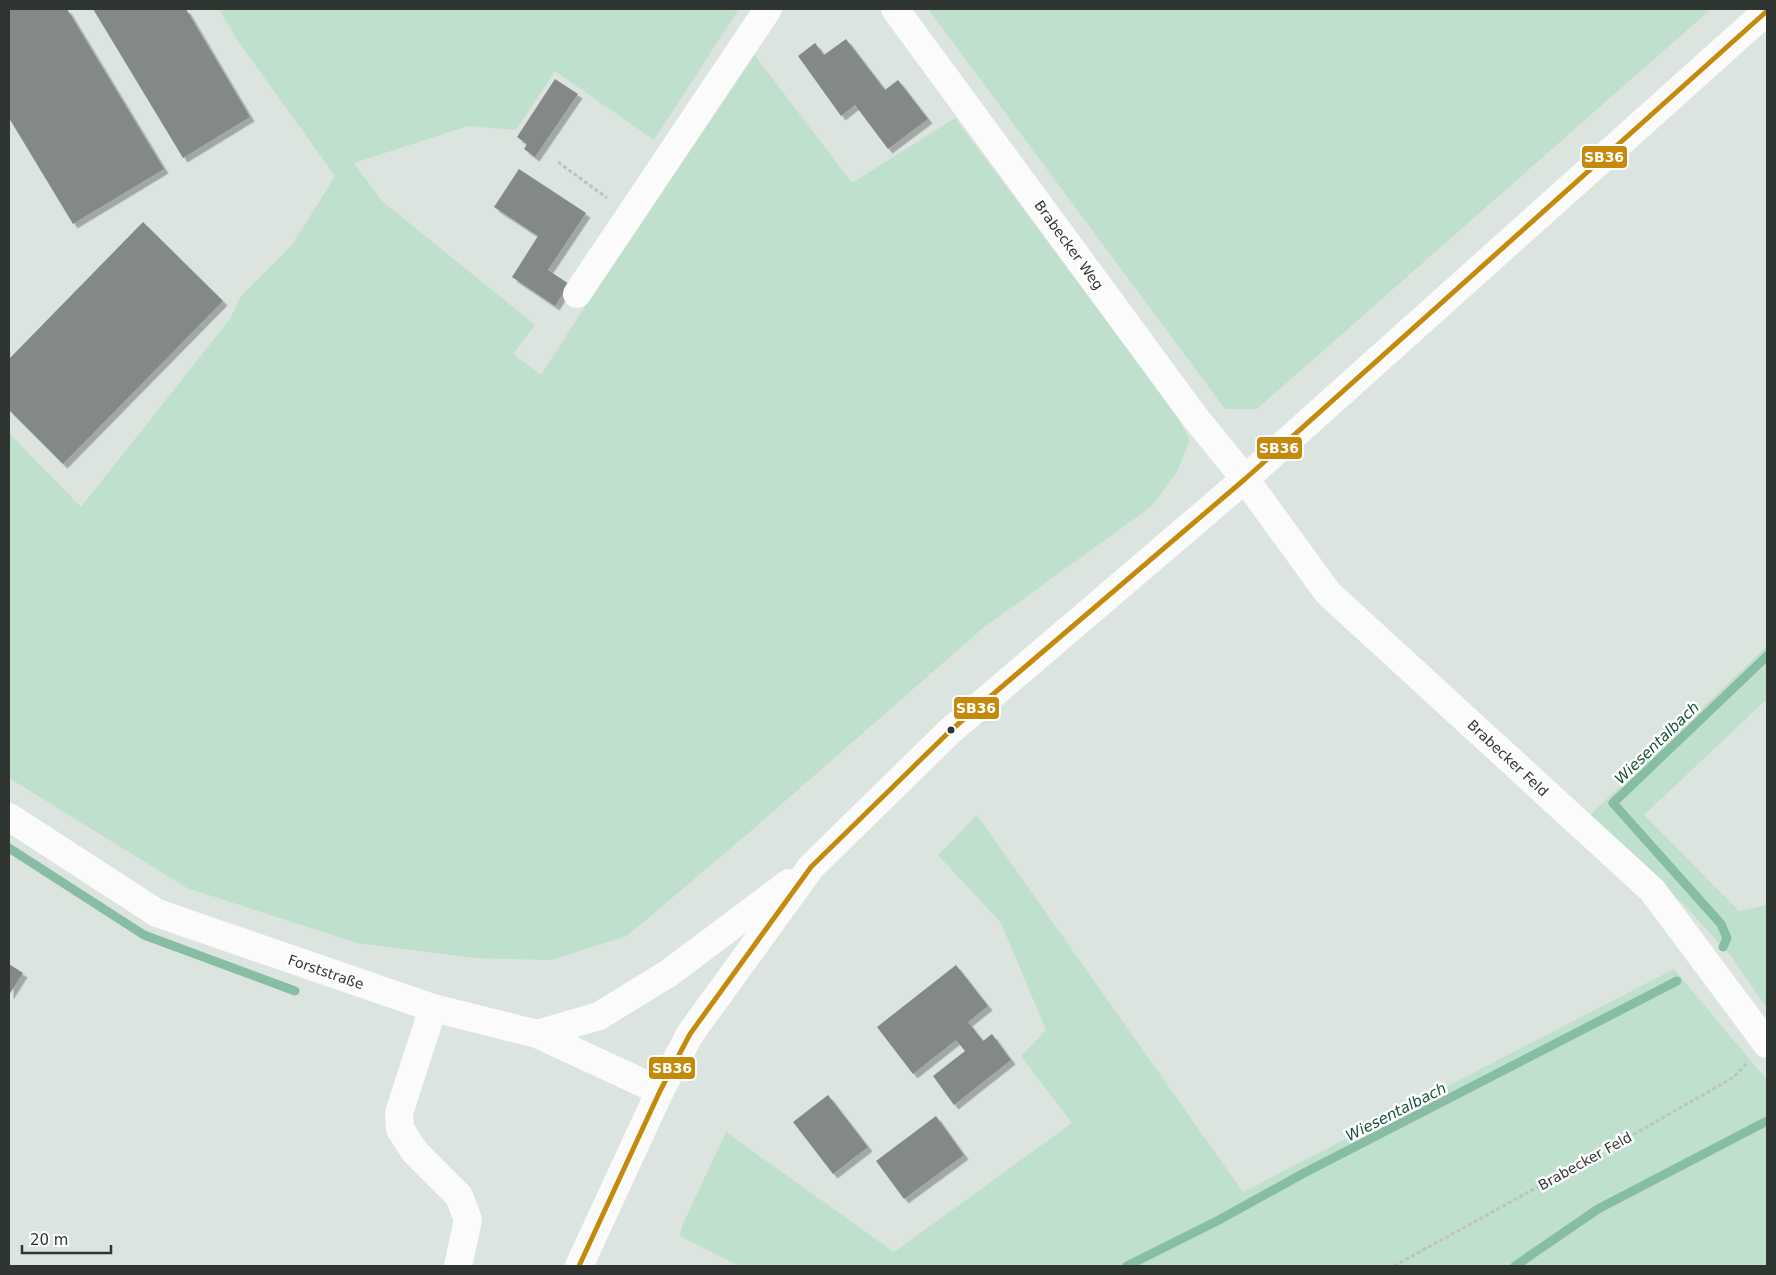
<svg xmlns="http://www.w3.org/2000/svg" width="1776" height="1275" font-family="'DejaVu Sans',sans-serif">
<style>
.green{fill:#c0e0ce}
.lines{fill:none;stroke-linecap:round;stroke-linejoin:round}
.stream{stroke:#87bda2;stroke-width:9}
.building{fill:#838986;filter:url(#shadow)}
.path{stroke:#bfc2c1;stroke-width:3;stroke-dasharray:4 2.5;stroke-linecap:butt}
.minor{stroke:#fafbfa;stroke-width:28}
.major{stroke:#fafbfa;stroke-width:28}
.bus-1-casing{stroke:#fff;stroke-width:9}
.bus-1{stroke:#c58a0c;stroke-width:5}
.bus-dot{fill:#2f3632;stroke:#fff;stroke-width:2}
.labels{text-anchor:middle;stroke-width:5;stroke-linejoin:round;paint-order:stroke}
.street-label{font-size:14px;fill:#2f3632;stroke:#fff}
.water-label{font-size:15px;font-style:italic;fill:#175137;stroke:#fff}
.line-badge{stroke:#fff;stroke-width:2}
.badge-label{font-size:14px;text-anchor:middle;font-weight:bold;fill:#fff}
</style>
<defs>
<filter id="shadow"><feDropShadow dx="4.5" dy="4.5" stdDeviation="0" flood-color="#0004"/></filter>
</defs>
<rect width="100%" height="100%" fill="#dce4e0"/>
<g class="green">
<polygon points="219,9 739,9 654,140 555,71 516,130 468,126 354,163 381,200 535,325 513,354 541,375 750,49 852,183 955,118 1174,411 1190,440 1177,472 1152,506 983,628 744,837 627,936 551,960 474,958 357,943 187,888 9,778 9,433 81,507 230,319 241,296 292,245 335,176 238,41"/>
<polygon points="928,9 1711,9 1257,409 1225,409"/>
<polygon points="1767,646 1767,699 1644,815 1739,911 1767,905 1767,1009 1731,956 1684,905 1589,816"/>
<polygon points="977,815 1243,1192 1674,969 1767,1080 1767,1266 739,1266 680,1236 682,1226 726,1132 894,1252 1072,1123 1021,1056 1046,1030 1001,923 938,855"/>
</g>
<g class="lines">
<g class="stream">
<polyline points="9,848 144,935 295,991"/>
<polyline points="1723,947 1727,938 1721,924 1613,803 1767,656"/>
<polyline points="1127,1266 1219,1220 1304,1173 1677,981"/>
<polyline points="1515,1266 1598,1209 1767,1121"/>
</g>
</g>
<g class="building">
<polygon points="9,9 67,9 164,169 73,224 9,118"/>
<polygon points="93,9 186,9 250,117 183,158"/>
<polygon points="846,39 885,90 898,80 928,119 888,149 855,105 841,116 798,56 815,43 824,55"/>
<polygon points="555,79 578,94 535,157 524,149 527,144 517,137"/>
<polygon points="519,169 586,213 548,270 569,284 555,306 512,277 538,236 494,207"/>
<polygon points="143,222 223,301 63,464 9,410 9,359"/>
<polygon points="9,964 23,973 9,995"/>
<polygon points="956,965 988,1006 968,1022 983,1041 992,1034 1011,1060 954,1105 933,1076 965,1051 956,1040 913,1074 877,1027"/>
<polygon points="828,1095 868,1147 833,1174 793,1122"/>
<polygon points="936,1116 964,1155 904,1199 876,1161"/>
</g>
<g class="lines">
<g class="path">
<polyline points="558,162 607,198"/>
<polyline points="1394,1266 1645,1128 1734,1077 1747,1063"/>
</g>
<g class="minor">
<polyline points="895,9 1194,416 1245,479 1328,593 1652,890 1767,1044"/>
<polyline points="577,294 768,9"/>
<polyline points="9,817 157,913 433,1008 537,1034 660,1091"/>
<polyline points="433,1008 399,1113 400,1129 415,1152 459,1196 468,1220 458,1266"/>
</g>
<g class="major">
<polyline points="537,1034 599,1016 669,973 789,883"/>
<polyline points="579,1266 660,1091 690,1034 811,867 950,731 1245,479 1767,11"/>
</g>
<defs>
<polyline id="bus-1" points="579,1266 660,1091 690,1034 811,867 950,731 1245,479 1767,11"/>
</defs>
<use href="#bus-1" class="bus-1-casing"/>
<use href="#bus-1" class="bus-1"/>
</g>
<circle class="bus-dot" cx="951" cy="730" r="4.5"/>
<g class="labels">
<g class="street-label">
<text transform="translate(1069 245) rotate(54)" y="5">Brabecker Weg</text>
<text transform="translate(1508 758) rotate(43)" y="5">Brabecker Feld</text>
<text transform="translate(326 972) rotate(19)" y="5">Forststraße</text>
<text transform="translate(1585 1161) rotate(-29)" y="5">Brabecker Feld</text>
</g>
<g class="water-label">
<text transform="translate(1657 743) rotate(-44)" y="5">Wiesentalbach</text>
<text transform="translate(1396 1112) rotate(-27)" y="5">Wiesentalbach</text>
</g>
</g>
<g class="line-badge">
<rect x="1581" y="145" width="47" height="24" rx="5" fill="#c58a0c"/>
<rect x="1256" y="436" width="47" height="24" rx="5" fill="#c58a0c"/>
<rect x="953" y="696" width="47" height="24" rx="5" fill="#c58a0c"/>
<rect x="648" y="1056" width="48" height="24" rx="5" fill="#c58a0c"/>
</g>
<g class="badge-label">
<text x="1604" y="162">SB36</text>
<text x="1279" y="453">SB36</text>
<text x="976" y="713">SB36</text>
<text x="672" y="1073">SB36</text>
</g>
<rect width="1776" height="1275" fill="none" stroke="#2f3632" stroke-width="20"/>
<path d="M22 1245v8h89v-8" fill="none" stroke="#2f3632" stroke-width="2.5"/>
<text x="30" y="1245" font-size="15" fill="#2f3632" stroke="#ffffff" stroke-width="4" paint-order="stroke">20 m</text>
</svg>
